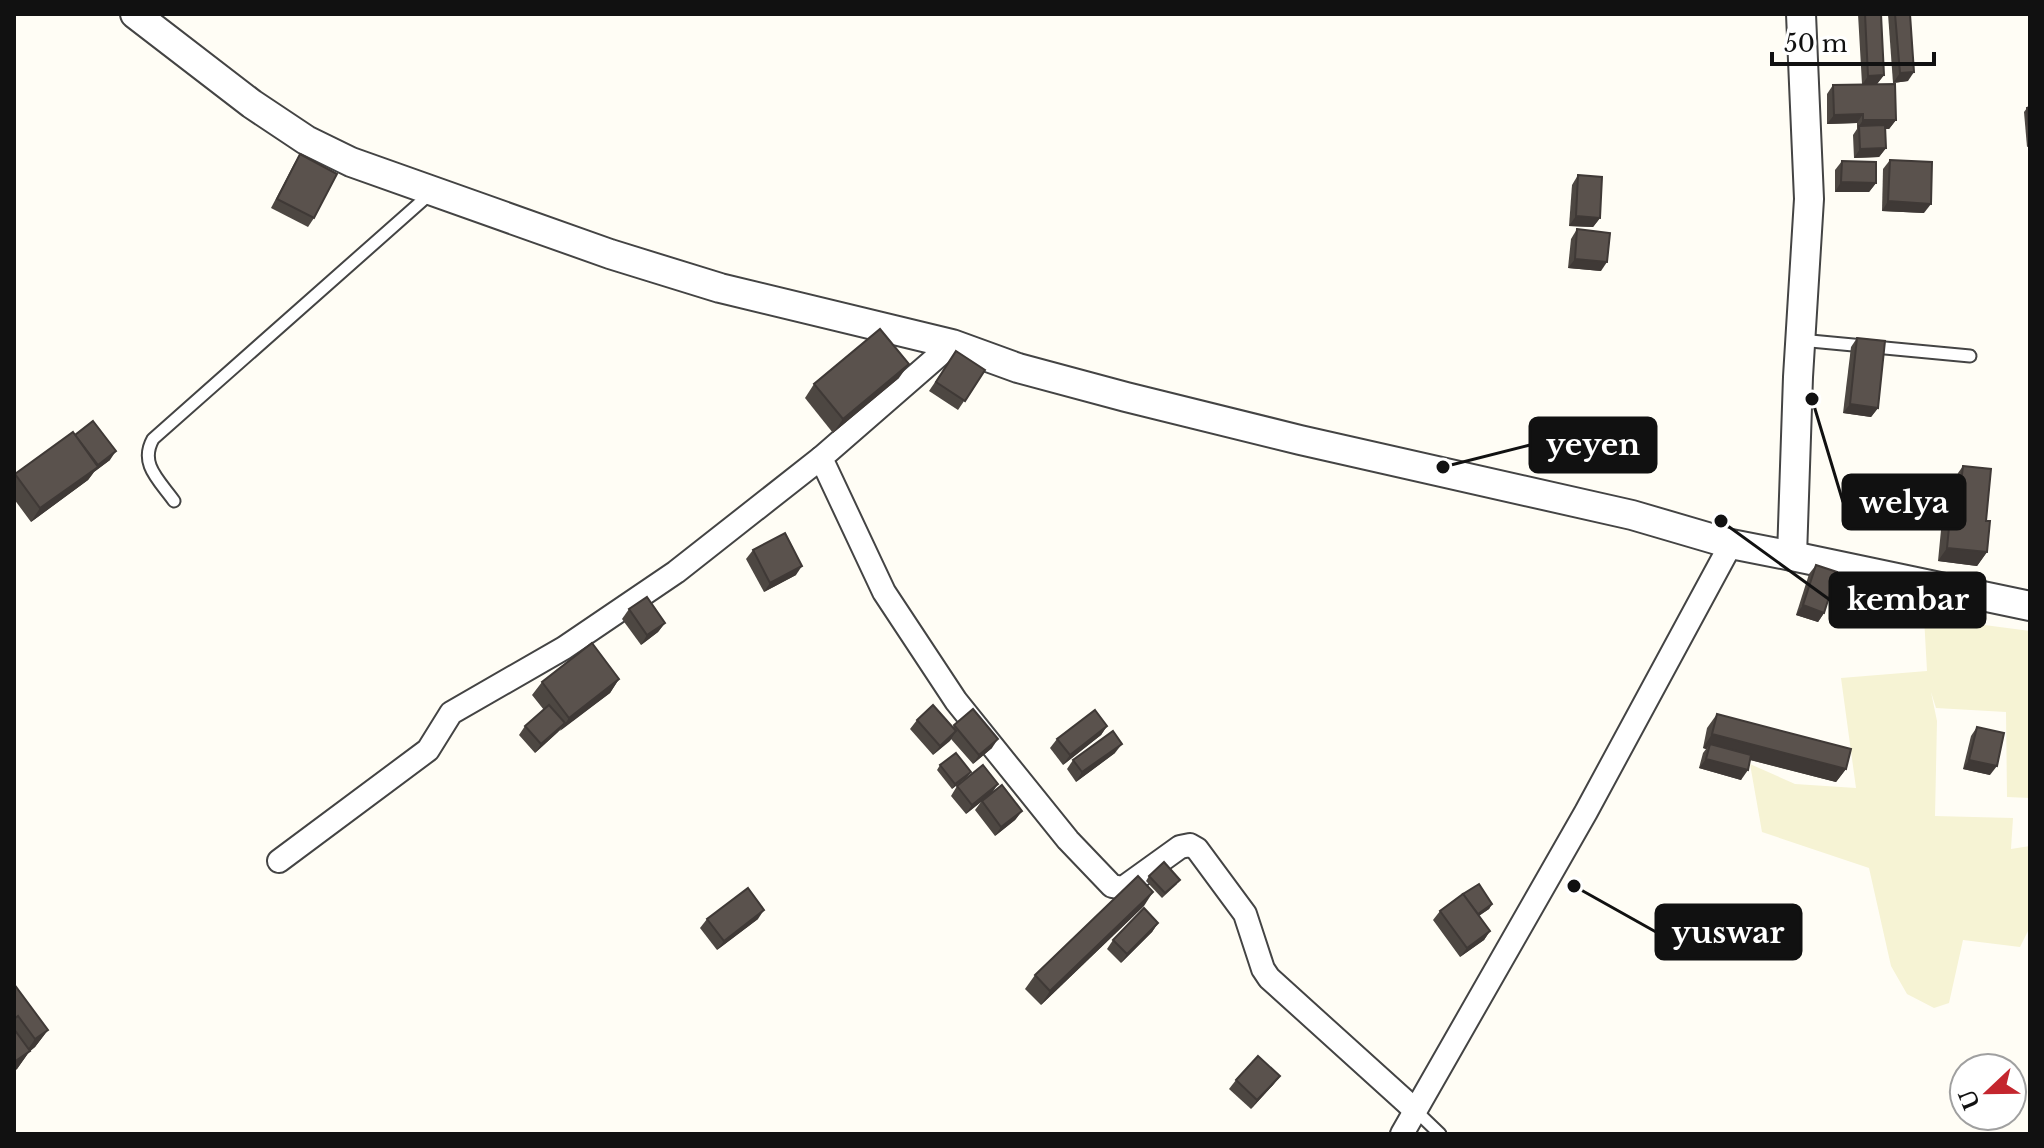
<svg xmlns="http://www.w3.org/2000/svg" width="2044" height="1148" font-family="'Libre Baskerville',serif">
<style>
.farmland{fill:#f6f3d4}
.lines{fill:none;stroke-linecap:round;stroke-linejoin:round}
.service-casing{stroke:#444;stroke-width:15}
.minor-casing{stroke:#444;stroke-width:26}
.tertiary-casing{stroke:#444;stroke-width:32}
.service{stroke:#fff;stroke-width:11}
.minor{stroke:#fff;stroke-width:22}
.tertiary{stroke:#fff;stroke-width:28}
.wall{fill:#4d4742}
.shaded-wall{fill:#3f3936}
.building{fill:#5a524d;stroke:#3f3936;stroke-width:2}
.leader{fill:none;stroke:#111;stroke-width:3}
.callout-dot{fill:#111;stroke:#fff;stroke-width:3}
.callout{fill:#111;stroke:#111;stroke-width:3}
.callout-label{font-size:30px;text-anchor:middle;font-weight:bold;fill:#fff}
</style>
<rect width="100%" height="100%" fill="#fffdf5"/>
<polygon class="farmland" points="1924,617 2030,631 2030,798 2007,797 2006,712 1936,708 1931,692 1937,721 1935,816 2013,818 2011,849 2030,846 2030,927 2020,947 1963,940 1949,1003 1934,1008 1907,994 1891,966 1869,868 1762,832 1750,764 1795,784 1856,788 1841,678 1927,671"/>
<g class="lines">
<defs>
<g id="service">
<polyline points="1800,340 1970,356"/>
<path d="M174,501C159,480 139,464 153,439L431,193"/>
<polyline points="1415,1110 1440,1134"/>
</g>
<g id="minor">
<polyline points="952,344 821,458 884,592 956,701 1068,840 1112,886 1123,888 1180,847 1190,845 1197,849 1245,914 1263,969 1269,978 1415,1110"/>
<polyline points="279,861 428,750 451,713 564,648 676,572 821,458"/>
<polyline points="1402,1134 1586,812 1731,544"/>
</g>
<g id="tertiary">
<polyline points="135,14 252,104 306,140 351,162 610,254 720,288 952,344 1018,368 1126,397 1300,440 1632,515 1731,544 1792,556 1798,377 1809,199 1801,14"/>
<polyline points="1792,556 2030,606"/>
</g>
</defs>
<use href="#service" class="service-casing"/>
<use href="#minor" class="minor-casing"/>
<use href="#tertiary" class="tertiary-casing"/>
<use href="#service" class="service"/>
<use href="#minor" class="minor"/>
<use href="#tertiary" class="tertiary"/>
</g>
<g class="wall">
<polygon points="1858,14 1881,14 1884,75 1877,84 1896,120 1889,129 1885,129 1886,148 1879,157 1854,158 1853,135 1857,129 1857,123 1827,124 1827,94 1833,85 1862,84"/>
<polygon points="1888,14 1910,14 1908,81 1893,83"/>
<polygon points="2030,107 2030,146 2027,147 2024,112 2027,108"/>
<polygon points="300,154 314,218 308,227 271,208 294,164"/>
<polygon points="1890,160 1924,213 1882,211 1883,169"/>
<polygon points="1842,161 1876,183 1869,192 1835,192 1835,170"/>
<polygon points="1578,175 1600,218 1593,227 1569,226 1572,185"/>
<polygon points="1577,229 1601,271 1568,268 1571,239"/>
<polygon points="1857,338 1878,408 1871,417 1843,413 1851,347"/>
<polygon points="956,351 985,370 958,410 929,391"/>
<polygon points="899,378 833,433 805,398 814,384"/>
<polygon points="75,435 110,460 94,472 88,480 31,522 14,499 14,476"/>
<polygon points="1963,466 1986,521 1987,552 1977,566 1938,561 1941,530 1949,518 1953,480"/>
<polygon points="753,550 796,575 764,592 746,559"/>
<polygon points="1816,565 1824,613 1818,622 1796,615 1809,574"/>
<polygon points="629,609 665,623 658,632 641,645 622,619"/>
<polygon points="619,679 610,693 559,731 535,753 519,735 525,726 544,710 532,695 542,682"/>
<polygon points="1717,714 1846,769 1836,782 1750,760 1741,780 1699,768 1703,753 1706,749 1703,748 1707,728"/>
<polygon points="917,720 953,727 954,725 992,748 973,764 951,739 933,755 910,729"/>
<polygon points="1107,726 1101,735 1063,765 1050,748 1057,739"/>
<polygon points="1977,727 1990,775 1963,769 1971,736"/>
<polygon points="1115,753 1076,782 1067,769 1073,760"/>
<polygon points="940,765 971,772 967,777 952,789 937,770"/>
<polygon points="957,786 993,792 1022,811 1015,820 995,836 975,810 981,802 966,814 951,796"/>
<polygon points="1149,876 1177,884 1162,898 1146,881"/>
<polygon points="1492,904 1489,909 1479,916 1490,931 1484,940 1460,957 1433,920 1440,911"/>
<polygon points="1144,906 1041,1005 1025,989 1035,975"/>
<polygon points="707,919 758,919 717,950 700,928"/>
<polygon points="1158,923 1152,932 1121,963 1107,949 1113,940"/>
<polygon points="14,984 48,1030 35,1047 29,1052 17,1069 14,1071"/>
<polygon points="1280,1076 1273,1085 1251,1109 1229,1089 1236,1080"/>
</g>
<g class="shaded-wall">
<polygon points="1914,72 1908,81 1893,83 1900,73"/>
<polygon points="1884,75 1877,84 1862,85 1868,76"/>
<polygon points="1863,114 1857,123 1827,124 1834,115"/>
<polygon points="1863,120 1896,120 1889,129 1859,129 1859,126 1857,129"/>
<polygon points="1886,148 1879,157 1854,158 1860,149"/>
<polygon points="1841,182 1876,183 1869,192 1835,192"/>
<polygon points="1888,201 1931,204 1924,213 1882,211"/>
<polygon points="1576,216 1600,218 1593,227 1569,226"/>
<polygon points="1575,259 1607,262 1601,271 1568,268"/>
<polygon points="909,364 899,378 833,433 843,419"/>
<polygon points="1850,404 1878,408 1871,417 1843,413"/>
<polygon points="116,451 110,460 94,472 88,480 31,522 40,508 96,468 98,465"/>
<polygon points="1947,548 1987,552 1977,566 1938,561"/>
<polygon points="802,566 796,575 764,592 770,583"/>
<polygon points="1803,605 1824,613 1818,622 1796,615"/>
<polygon points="665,623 658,632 641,645 647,635"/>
<polygon points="619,679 610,693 560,731 569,718"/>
<polygon points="565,723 558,732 535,753 541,744"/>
<polygon points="1107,726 1101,735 1063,765 1070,755"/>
<polygon points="956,731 950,741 933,755 940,746"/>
<polygon points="1712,734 1846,769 1836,782 1708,749 1710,744 1706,749 1703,748"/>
<polygon points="998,739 992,748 973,764 979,755"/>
<polygon points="1122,744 1115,753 1076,782 1082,772"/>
<polygon points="1706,759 1748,770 1741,780 1699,768"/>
<polygon points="1969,760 1997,766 1990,775 1963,769"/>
<polygon points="971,772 967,777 952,789 955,784"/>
<polygon points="998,784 992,793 966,814 972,805"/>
<polygon points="1022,811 1015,820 995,836 1001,827"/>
<polygon points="1153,892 1144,906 1041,1005 1050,991"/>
<polygon points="1492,904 1489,909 1472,920 1475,916"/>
<polygon points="764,910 758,919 717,950 724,941"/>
<polygon points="1158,923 1152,932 1121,963 1127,954"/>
<polygon points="1490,931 1484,940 1460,957 1467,948"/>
<polygon points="48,1030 35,1047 29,1052 17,1069 14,1071 14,1062 24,1055 35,1039"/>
<polygon points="1280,1076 1273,1085 1251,1109 1257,1100"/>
</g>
<g class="building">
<polygon points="1865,14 1881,14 1884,75 1868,76"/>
<polygon points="1895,14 1910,14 1914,72 1900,73"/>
<polygon points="1895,84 1896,120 1863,120 1863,114 1834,115 1833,85"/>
<polygon points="2030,107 2030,141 2027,108"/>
<polygon points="1885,125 1886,148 1860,149 1859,126"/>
<polygon points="300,154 337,174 314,218 277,199"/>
<polygon points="1890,160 1932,162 1931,204 1888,201"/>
<polygon points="1842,161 1876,162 1876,183 1841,182"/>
<polygon points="1578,175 1602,177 1600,218 1576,216"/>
<polygon points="1577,229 1610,233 1607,262 1575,259"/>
<polygon points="880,329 909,364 843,419 814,384"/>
<polygon points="1857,338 1885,341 1878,408 1850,404"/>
<polygon points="956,351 985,370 965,401 936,382"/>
<polygon points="93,421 116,451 98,465 75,435"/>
<polygon points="73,432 98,467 40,508 15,474"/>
<polygon points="1963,466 1991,469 1986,521 1990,521 1987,552 1947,548 1950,517 1957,517"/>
<polygon points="785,533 802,566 770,583 753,550"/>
<polygon points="1816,565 1837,572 1824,613 1803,605"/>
<polygon points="647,597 665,623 647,635 629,609"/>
<polygon points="592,643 619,679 569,718 542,682"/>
<polygon points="549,705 565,723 541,744 525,726"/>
<polygon points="933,705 956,731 940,746 917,720"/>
<polygon points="973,709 998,739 979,755 954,725"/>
<polygon points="1095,710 1107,726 1070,755 1057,739"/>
<polygon points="1717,714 1851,749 1846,769 1712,734"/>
<polygon points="1977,727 2004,733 1997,766 1969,760"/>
<polygon points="1113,731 1122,744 1082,772 1073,760"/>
<polygon points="1710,744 1751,755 1748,770 1706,759"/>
<polygon points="956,753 971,772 955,784 940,765"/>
<polygon points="983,765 998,784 972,805 957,786"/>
<polygon points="1002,785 1022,811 1001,827 982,801"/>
<polygon points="1164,862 1180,880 1165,893 1149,876"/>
<polygon points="1138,876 1153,892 1050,991 1035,975"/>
<polygon points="1479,884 1492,904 1478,914 1463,894"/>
<polygon points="748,888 764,910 724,941 707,919"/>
<polygon points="1463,894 1490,931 1467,948 1440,911"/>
<polygon points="1144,908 1158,923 1127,954 1113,940"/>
<polygon points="14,984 48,1030 35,1039 18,1016 14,1019"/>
<polygon points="14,1029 30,1051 14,1062"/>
<polygon points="1258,1056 1280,1076 1257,1100 1236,1080"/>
</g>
<path class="leader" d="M1443 467L1530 445M1812 399L1843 502M1721 521L1830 600M1574 886L1656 932"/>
<g class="callout-dot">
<circle cx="1443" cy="467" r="8"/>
<circle cx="1812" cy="399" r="8"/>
<circle cx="1721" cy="521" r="8"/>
<circle cx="1574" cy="886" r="8"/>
</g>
<g class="callout">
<rect x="1530" y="418" width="126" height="54" rx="8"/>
<rect x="1843" y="475" width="122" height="54" rx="8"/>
<rect x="1830" y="573" width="155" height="54" rx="8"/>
<rect x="1656" y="905" width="145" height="54" rx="8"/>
</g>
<g class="callout-label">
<text x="1593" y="455">yeyen</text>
<text x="1904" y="513">welya</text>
<text x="1908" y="610">kembar</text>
<text x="1728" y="943">yuswar</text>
</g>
<rect width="2044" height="1148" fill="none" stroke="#111111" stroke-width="32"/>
<g transform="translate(1988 1092) rotate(248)"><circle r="38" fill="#ffffff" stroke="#a0a0a0" stroke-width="2"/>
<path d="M0-6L14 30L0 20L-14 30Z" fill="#c4262e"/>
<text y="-12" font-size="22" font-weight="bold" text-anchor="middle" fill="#111111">U</text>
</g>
<path d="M1772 52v12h162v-12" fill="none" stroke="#111111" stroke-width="4"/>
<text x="1784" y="52" font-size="24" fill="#111111" stroke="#ffffff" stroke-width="6" paint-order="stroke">50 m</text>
</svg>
